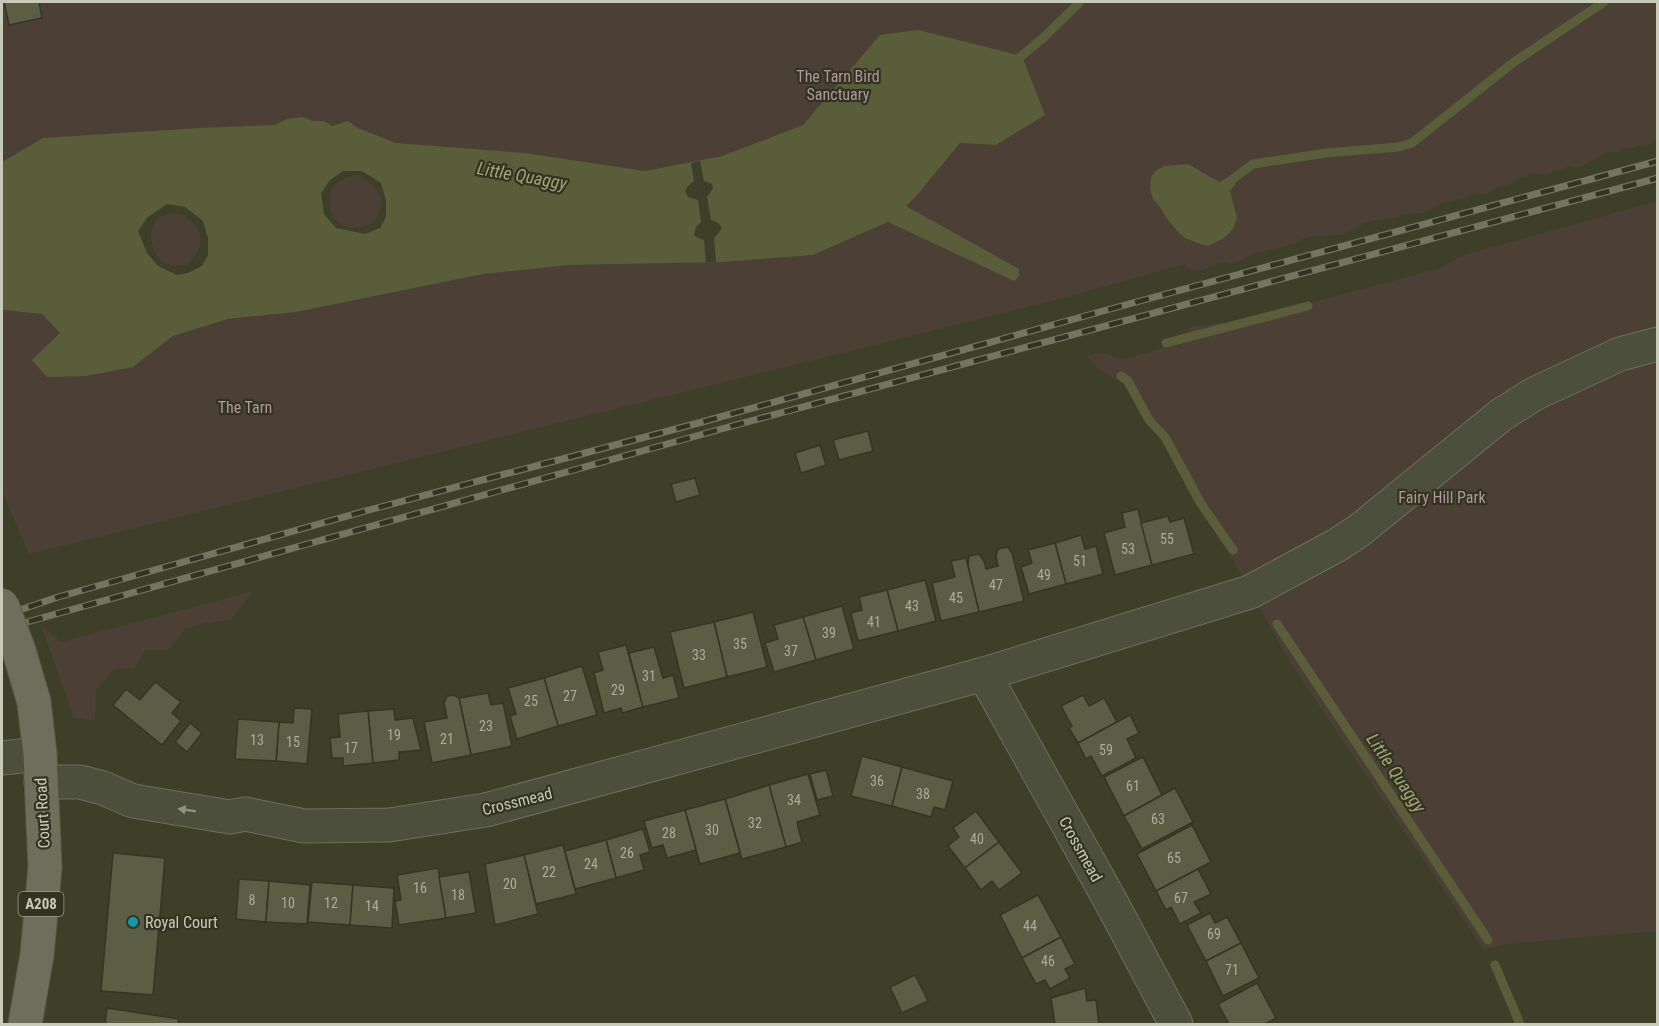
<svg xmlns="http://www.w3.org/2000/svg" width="1659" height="1026" font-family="'Roboto Condensed',sans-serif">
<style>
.green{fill:#4c4036}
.water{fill:#5a5d39;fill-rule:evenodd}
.pier{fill:#3d3f29}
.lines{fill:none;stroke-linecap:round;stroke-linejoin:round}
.stream{stroke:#5a5d39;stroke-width:9}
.building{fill:#5b5d45;stroke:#343623;stroke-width:1.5}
.minor-casing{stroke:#6d6f5d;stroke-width:35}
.major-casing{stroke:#595b49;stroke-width:35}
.minor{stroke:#4d4f3d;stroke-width:33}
.major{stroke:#6d6e5b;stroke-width:33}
.rail-casing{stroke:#73755f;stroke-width:7}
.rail{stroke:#323421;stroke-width:4.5;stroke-dasharray:14;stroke-linecap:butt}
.major-bridge-casing{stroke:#595b49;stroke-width:35;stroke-linecap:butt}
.major-bridge{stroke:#6d6e5b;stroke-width:33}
.oneway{fill:#909281}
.culture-dot{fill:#0f9aa8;stroke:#323421;stroke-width:2}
.labels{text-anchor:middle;stroke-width:4.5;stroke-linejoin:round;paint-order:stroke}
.number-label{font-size:14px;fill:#acae9c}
.shield{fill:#323421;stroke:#9a9c8b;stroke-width:1.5}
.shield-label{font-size:15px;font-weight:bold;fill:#c7c9b9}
.park-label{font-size:16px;fill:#b1969e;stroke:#323421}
.street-label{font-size:16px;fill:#c7c9b9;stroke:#323421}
.poi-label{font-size:16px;fill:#c7c9b9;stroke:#323421;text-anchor:start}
.water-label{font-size:18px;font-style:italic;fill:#a1a476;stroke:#323421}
</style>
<rect width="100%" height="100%" fill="#3d3f29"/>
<g class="green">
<path d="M2,2H1657V138L1649,145C1639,145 1633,149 1623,147L1619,152H1607L1598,158L1578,168L1570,166L1546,175L1534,173L1516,179L1510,184L1497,187L1487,194L1475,193L1462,199L1446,202L1423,213L1405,214L1395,218L1375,220L1365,223L1341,235L1310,236L1287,246L1255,253L1241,261L1229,264L1223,262L1199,271L1190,270L1185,264L1064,298L29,554L2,491V308L3,310L42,314L60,333L133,367L173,336L228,319L296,312L483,274L569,265L723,262L813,255L888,222L1014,281L1019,269L905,206L918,194L960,143L996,145L1045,115L1022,56L768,138L722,156L645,171L525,153L396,143L358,128L348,121L332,126L324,121H313L302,117L287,119L275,125L44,138L2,162Z"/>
<path d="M356,175C374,183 389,197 376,218C366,233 341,230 332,215C329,211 330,207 330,202C329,185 341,178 356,175Z"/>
<polygon points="1657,201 1657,931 1506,944 1484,950 1292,665 1250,592 1232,558 1196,505 1161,439 1146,423 1123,384 1096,367 1086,355 1104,353 1121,360 1174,345 1191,327 1222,322 1243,323 1302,305 1441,268 1458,257"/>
<path d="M176,213C203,223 210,245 186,265C180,265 173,266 167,264C153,259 146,234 155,222C159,215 169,214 176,213Z"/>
<polygon points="254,591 230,620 207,623 186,628 168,650 146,650 134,668 114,669 96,690 95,721 74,718 41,625 61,642"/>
</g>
<g class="water">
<path d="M918,30L1022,56L1045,115L996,145L960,143L918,194L906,206L1019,269V276L1014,281L888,222L813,255L723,262L569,265L483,274L296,312L228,319L173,336L133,367L86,376L47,377L32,360L60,333L42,314L3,310L2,308V162L43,138L201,128L275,125L287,119L302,117L313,121H324L332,126L348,121L358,128L396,143L525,153L645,171L722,156L803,125L880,35ZM343,171H362L381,183L386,200V217L380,228L365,234L336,228L324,214L321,193L330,180ZM167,204L185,207L203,221L208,238V255L202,266L188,273L177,275L158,266L147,253L138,231L148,217Z"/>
<polygon points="1188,164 1219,182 1230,177 1235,179 1235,185 1230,191 1237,218 1233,229 1224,238 1208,246 1200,244 1185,238 1179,233 1168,220 1160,207 1153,199 1150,189 1151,177 1157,170 1165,166"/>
</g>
<polygon class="pier" points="700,161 704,181 712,184 713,188 707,197 711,220 718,223 722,228 717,235 714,238 716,262 706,262 704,240 696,237 694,235 696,227 701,222 698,200 688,197 685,191 687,187 694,181 691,163"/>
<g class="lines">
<g class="stream">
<polyline points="1013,63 1043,38 1080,2"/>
<polyline points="1226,184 1253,164 1326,153 1398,147 1412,143 1514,62 1604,2"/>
<polyline points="1166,343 1308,306"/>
<polyline points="1121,376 1128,381 1149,420 1165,437 1200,502 1233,550"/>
<polyline points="1277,624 1488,940"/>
<polyline points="1495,965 1520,1024"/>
</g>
</g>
<g class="building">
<polygon points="4,2 39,2 42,18 9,25"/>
<polygon points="868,431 873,451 839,460 833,440"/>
<polygon points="820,445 826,465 801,473 795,453"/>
<polygon points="695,478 700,495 676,502 671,484"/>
<polygon points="1138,509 1152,565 1115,575 1104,533 1125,527 1122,513"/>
<polygon points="1168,516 1170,522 1184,518 1194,554 1152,565 1141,523"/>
<polygon points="1081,535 1085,549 1096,546 1103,574 1066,584 1055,543"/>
<polygon points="1055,543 1066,584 1029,594 1021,567 1032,563 1028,550"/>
<polygon points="1008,547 1012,553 1024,601 979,612 968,565 969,556 979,554 984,561 986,569 998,566 996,556 998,549"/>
<polygon points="966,558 979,612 941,621 932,583 955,577 951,561"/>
<polygon points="925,580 936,621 898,631 887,590"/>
<polygon points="887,590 898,631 858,641 851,613 862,610 859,597"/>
<polygon points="842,606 854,649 816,660 803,617"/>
<polygon points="753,612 767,667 727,677 714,622"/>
<polygon points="803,617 816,660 774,672 765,643 778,639 774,625"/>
<polygon points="714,622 727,677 684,688 670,632"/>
<polygon points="626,645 643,707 622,713 621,708 604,713 594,673 603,670 598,652"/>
<polygon points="654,647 663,678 673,675 679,698 643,707 629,653"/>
<polygon points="582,666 597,715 558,726 544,678"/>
<polygon points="544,678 558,726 517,739 510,716 516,714 508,688"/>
<polygon points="155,682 181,702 172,713 181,721 162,745 113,705 126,689 140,700"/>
<polygon points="488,693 491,705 503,703 512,746 471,755 459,698"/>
<polygon points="454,695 459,698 471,755 432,763 424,722 447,718 444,703 447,696"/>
<polygon points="1083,695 1089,706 1104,698 1117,722 1078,743 1069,728 1072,726 1061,706"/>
<polygon points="294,708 312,709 307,764 276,761 279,722 293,723"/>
<polygon points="394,709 395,720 413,718 421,750 399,752 399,760 373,763 368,711"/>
<polygon points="368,711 373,763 343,766 343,758 332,758 330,738 340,737 338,714"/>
<polygon points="1130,715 1139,733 1127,739 1136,758 1102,776 1091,756 1086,759 1078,743"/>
<polygon points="238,719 279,722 276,761 235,759"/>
<polygon points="190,723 202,733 187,752 175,742"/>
<polygon points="862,756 902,767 892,806 851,796"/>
<polygon points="1143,757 1162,795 1124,816 1104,777"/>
<polygon points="902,767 953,781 945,810 934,807 931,817 892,806"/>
<polygon points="826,770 833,796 817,800 810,774"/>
<polygon points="808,774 820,815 797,822 802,842 786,847 769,785"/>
<polygon points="769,785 786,847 742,859 725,799"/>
<polygon points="1175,788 1193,822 1142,849 1124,816"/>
<polygon points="725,799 740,853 700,864 685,810"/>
<polygon points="685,810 696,850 667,858 663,845 652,848 644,821"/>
<polygon points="976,811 999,842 965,868 948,846 959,837 953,828"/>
<polygon points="1192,825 1211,862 1156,891 1137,854"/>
<polygon points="643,829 650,852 640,855 644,870 616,878 606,840"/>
<polygon points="606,840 616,878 575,889 565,851"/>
<polygon points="999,842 1022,873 999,890 992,881 981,890 965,868"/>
<polygon points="563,845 576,894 536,904 524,855"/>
<polygon points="113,853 165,858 153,995 101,991"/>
<polygon points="524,855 538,914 495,925 485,864"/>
<polygon points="438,868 446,918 399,925 395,901 401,900 397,875"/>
<polygon points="1198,869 1211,894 1194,902 1201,913 1180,924 1171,907 1166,910 1156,891"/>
<polygon points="469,872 476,913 446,918 439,877"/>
<polygon points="239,879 269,881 266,922 236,919"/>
<polygon points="269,881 310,885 307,924 266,922"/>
<polygon points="312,882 353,885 350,925 308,922"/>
<polygon points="353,885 394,888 392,928 350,925"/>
<polygon points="1038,895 1061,937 1022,958 1000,915"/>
<polygon points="1210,913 1215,923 1227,917 1241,943 1206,961 1187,925"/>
<polygon points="1061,937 1075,964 1065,969 1070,978 1050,989 1045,980 1036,984 1022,958"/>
<polygon points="1241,943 1259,978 1223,996 1206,961"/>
<polygon points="915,975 928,1001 902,1013 890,987"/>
<polygon points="1257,983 1276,1018 1265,1024 1229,1024 1218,1004"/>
<polygon points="1085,988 1087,1001 1096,1000 1099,1024 1055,1024 1051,998"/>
<polygon points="107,1008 179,1019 178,1024 105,1024"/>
</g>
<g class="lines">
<defs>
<g id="minor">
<polyline points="984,674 1110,900 1176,1024"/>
<polyline points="2,758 40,754"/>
<polyline points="41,782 80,782 103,788 133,801 230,817 245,814 304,826 389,825 486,810 984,674 1250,592 1339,544 1361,529 1501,415 1534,394 1620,354 1658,344"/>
</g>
<polyline id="major" points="25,1024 37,955 45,867 40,754 34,702"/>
</defs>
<use href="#minor" class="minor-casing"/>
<use href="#major" class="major-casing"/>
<use href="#minor" class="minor"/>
<use href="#major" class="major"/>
<defs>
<g id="rail">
<polyline points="2,616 58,597 369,510 702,422 1103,311 1658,161"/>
<polyline points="2,629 732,426 1658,178"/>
</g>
</defs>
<use href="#rail" class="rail-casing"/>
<use href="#rail" class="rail"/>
<defs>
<polyline id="major-bridge" points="2,605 19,651 34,702"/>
</defs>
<use href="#major-bridge" class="major-bridge-casing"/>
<use href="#major-bridge" class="major-bridge"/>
</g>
<defs><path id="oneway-solid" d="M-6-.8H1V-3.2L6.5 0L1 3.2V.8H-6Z" transform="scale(1.5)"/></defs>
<use class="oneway" href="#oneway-solid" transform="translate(187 810) rotate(-171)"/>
<circle class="culture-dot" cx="133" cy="922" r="6"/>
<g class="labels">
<g class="number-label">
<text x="1167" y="544">55</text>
<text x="1128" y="554">53</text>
<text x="1080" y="566">51</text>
<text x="1044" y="580">49</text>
<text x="996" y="590">47</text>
<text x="956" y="603">45</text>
<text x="912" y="611">43</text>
<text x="874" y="627">41</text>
<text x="829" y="638">39</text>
<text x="740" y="649">35</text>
<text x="791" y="656">37</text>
<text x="699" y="660">33</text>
<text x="649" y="681">31</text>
<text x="618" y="695">29</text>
<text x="570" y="701">27</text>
<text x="531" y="706">25</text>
<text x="486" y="731">23</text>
<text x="394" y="740">19</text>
<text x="447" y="744">21</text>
<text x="257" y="745">13</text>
<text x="293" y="747">15</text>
<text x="351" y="753">17</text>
<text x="1106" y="755">59</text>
<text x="877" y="786">36</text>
<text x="1133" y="791">61</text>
<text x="923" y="799">38</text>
<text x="794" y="805">34</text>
<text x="1158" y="824">63</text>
<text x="755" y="828">32</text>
<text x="712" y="835">30</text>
<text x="669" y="838">28</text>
<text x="977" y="844">40</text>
<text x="627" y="858">26</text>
<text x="1174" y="863">65</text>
<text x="591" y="869">24</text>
<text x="549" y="877">22</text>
<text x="510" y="889">20</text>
<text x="420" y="893">16</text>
<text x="458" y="900">18</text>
<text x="1181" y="903">67</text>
<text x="252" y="905">8</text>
<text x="288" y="908">10</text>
<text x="331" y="908">12</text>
<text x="372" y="911">14</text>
<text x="1030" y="931">44</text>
<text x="1214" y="939">69</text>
<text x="1048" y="966">46</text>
<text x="1232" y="975">71</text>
</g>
<rect class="shield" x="18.5" y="892" width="45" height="24" rx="4.5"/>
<g class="shield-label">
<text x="41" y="909">A208</text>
</g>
<g class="park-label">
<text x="838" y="82">The Tarn Bird<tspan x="838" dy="18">Sanctuary</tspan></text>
<text x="245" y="413">The Tarn</text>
<text x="1442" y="503">Fairy Hill Park</text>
</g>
<g class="street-label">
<text transform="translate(517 801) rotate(-14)" y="6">Crossmead</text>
<text transform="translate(42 813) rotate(-93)" y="6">Court Road</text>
<text transform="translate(1081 849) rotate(61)" y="6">Crossmead</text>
</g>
<g class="poi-label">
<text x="145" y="928">Royal Court</text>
</g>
<g class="water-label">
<text transform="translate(522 176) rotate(10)" y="6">Little Quaggy</text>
<text transform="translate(1396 773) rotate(56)" y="6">Little Quaggy</text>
</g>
</g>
<rect width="1659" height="1026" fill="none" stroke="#c7c9b9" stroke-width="6"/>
</svg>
